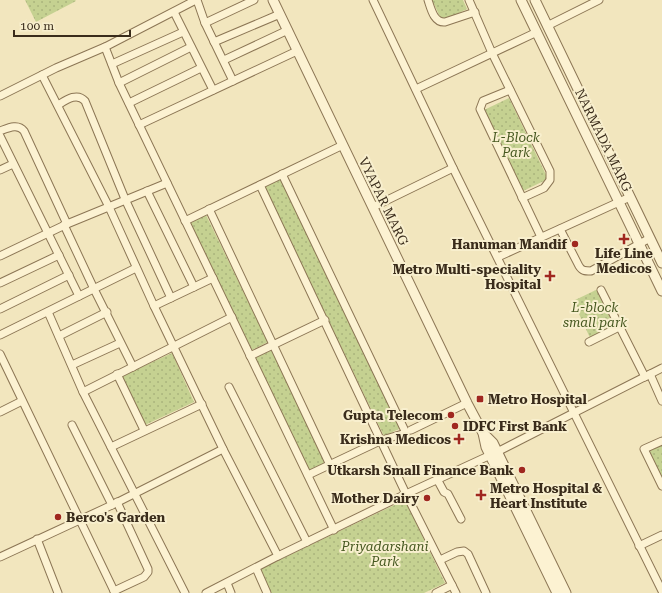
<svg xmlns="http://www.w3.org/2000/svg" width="662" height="593" font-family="'Roboto Serif',serif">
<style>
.park{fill:url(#park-dots)}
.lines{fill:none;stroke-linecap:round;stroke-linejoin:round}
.minor-casing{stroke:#8c7655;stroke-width:9}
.tertiary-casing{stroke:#8c7655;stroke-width:11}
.minor{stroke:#fcf2d2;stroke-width:7}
.tertiary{stroke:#fcf2d2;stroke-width:9}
.poi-dot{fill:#a0271f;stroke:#f8efce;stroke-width:1.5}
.labels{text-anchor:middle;stroke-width:4;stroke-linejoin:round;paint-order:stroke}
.park-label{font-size:13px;font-style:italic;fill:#465820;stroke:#f8efce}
.street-label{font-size:13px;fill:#3a2c1b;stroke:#f8efce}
.poi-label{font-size:13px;font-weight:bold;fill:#3a2c1b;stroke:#f8efce;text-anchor:end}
</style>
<defs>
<pattern id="park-dots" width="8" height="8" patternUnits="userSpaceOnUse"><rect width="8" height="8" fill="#c5d191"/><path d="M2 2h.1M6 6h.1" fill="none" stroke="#aab47c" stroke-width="1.8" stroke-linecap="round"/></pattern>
</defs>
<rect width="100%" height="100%" fill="#f2e6be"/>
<g class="park">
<polygon points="25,0 75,0 76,1 36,22"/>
<polygon points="432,0 463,0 467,9 442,21"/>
<polygon points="509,98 548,179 523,191 484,110"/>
<polygon points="281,179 401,428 384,436 264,187"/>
<polygon points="206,215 268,342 252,350 190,223"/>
<polygon points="598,289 616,328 591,340 573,301"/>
<polygon points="272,350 326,464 309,472 255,358"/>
<polygon points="172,353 194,402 145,425 122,376"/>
<polygon points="662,444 662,479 649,450"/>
<polygon points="405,500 445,583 424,593 270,593 260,569"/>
</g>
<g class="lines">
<defs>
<g id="minor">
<polyline points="197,0 205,23 233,81"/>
<polyline points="373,0 453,168 662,591"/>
<path d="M428,0C431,9 434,23 445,22L475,12"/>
<polyline points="469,0 492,53 550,171 550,180 544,188 522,198"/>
<polyline points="174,12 213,90"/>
<polyline points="205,23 254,0"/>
<polyline points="547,26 599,0"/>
<polyline points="214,42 280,14"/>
<polyline points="105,47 119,83 334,530"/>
<polyline points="224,60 288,30"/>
<polyline points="112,64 183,32"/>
<polyline points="42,75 109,207 154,306 223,449 278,556"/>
<polyline points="119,83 191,47"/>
<polyline points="416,89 537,32"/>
<polyline points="510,90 483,101 480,109 541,237"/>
<polyline points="0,96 56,68 105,47 196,0"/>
<polyline points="129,103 201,68"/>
<path d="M58,105C66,100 77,92 85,101L125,199L171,298"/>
<polyline points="139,125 297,51"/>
<path d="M0,131C8,128 18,123 24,131L67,224"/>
<polyline points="0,136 79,296"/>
<polyline points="0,170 13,164"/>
<polyline points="282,174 406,433 382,440 308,475"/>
<polyline points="260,185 406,494 456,593"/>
<polyline points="147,191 194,287"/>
<polyline points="373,207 453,168"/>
<polyline points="209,209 330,465"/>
<polyline points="185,221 343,145"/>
<polyline points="64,225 94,289 133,367"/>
<path d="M560,229L579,266C582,271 585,271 591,271L650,238"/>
<polyline points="0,256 67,224 167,183"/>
<polyline points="498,257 630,197"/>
<polyline points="0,283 59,255"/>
<polyline points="601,290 645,377"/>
<polyline points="154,306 213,278"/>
<polyline points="0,309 69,275"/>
<polyline points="48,312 83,392 185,593"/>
<polyline points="0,335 136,268"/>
<polyline points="59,336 107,312"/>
<polyline points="589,342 619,327"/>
<polyline points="0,354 115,593"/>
<polyline points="250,356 325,320"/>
<polyline points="72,365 120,343"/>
<polyline points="117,374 144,430"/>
<polyline points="650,374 662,401"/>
<polyline points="229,387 307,542"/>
<polyline points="83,392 232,317"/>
<polyline points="0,412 22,401"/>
<polyline points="72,425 112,505"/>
<polyline points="411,430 467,403"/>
<polyline points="662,441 644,449 662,486"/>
<polyline points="111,447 202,404"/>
<polyline points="437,479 444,492 448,494 461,519"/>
<polyline points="37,539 58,593"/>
<polyline points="639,546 662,535"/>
<polyline points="0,557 112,505 223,449"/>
<polyline points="440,560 457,552 464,551 468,554 486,593"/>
<polyline points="256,568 267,593"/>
<polyline points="227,583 231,593"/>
<polyline points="114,591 144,577 148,572 148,569 117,502"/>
<polyline points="206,593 278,556 406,494 497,452 662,368"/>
<polyline points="436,593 452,585"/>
</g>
<g id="tertiary">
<polyline points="273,0 467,403 483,433 486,447 557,593"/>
<polyline points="521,0 662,291"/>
<polyline points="535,0 662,263"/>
<polyline points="483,433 493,443 566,593"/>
</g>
</defs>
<use href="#minor" class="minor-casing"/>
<use href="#tertiary" class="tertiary-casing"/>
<use href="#minor" class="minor"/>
<use href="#tertiary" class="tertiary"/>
</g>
<g class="poi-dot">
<path d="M622 233h4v4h4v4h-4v4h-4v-4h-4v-4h4z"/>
<circle cx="575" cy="244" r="4"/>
<path d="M548 270h4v4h4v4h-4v4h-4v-4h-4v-4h4z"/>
<rect x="476" y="395" width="8" height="8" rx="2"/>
<circle cx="451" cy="415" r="4"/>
<circle cx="455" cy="426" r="4"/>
<path d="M457 433h4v4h4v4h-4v4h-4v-4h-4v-4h4z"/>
<circle cx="522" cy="470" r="4"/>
<path d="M479 489h4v4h4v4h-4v4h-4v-4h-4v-4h4z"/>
<circle cx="427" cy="498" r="4"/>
<circle cx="58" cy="517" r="4"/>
</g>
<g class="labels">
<g class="park-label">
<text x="516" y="142">L-Block<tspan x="516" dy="15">Park</tspan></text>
<text x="595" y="312">L-block<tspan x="595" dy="15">small park</tspan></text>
<text x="385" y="551">Priyadarshani<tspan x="385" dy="15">Park</tspan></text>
</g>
<g class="street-label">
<text transform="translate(604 140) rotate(64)" y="5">NARMADA MARG</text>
<text transform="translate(384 201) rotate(64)" y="5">VYAPAR MARG</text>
</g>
<g class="poi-label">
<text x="567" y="249">Hanuman Mandif</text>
<text x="624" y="258" text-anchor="middle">Life Line<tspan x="624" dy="15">Medicos</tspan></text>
<text x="541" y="274">Metro Multi-speciality<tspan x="541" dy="15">Hospital</tspan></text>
<text x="488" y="404" text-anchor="start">Metro Hospital</text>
<text x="443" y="420">Gupta Telecom</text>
<text x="463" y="431" text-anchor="start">IDFC First Bank</text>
<text x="451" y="444">Krishna Medicos</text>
<text x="514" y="475">Utkarsh Small Finance Bank</text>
<text x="490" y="493" text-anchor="start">Metro Hospital &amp;<tspan x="490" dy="15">Heart Institute</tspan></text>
<text x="419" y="503">Mother Dairy</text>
<text x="66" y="522" text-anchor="start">Berco's Garden</text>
</g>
</g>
<path d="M14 30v6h116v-6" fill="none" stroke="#3a2c1b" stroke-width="2"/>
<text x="20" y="30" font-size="12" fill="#3a2c1b" stroke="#f8efce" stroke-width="3" paint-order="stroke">100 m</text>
</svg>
